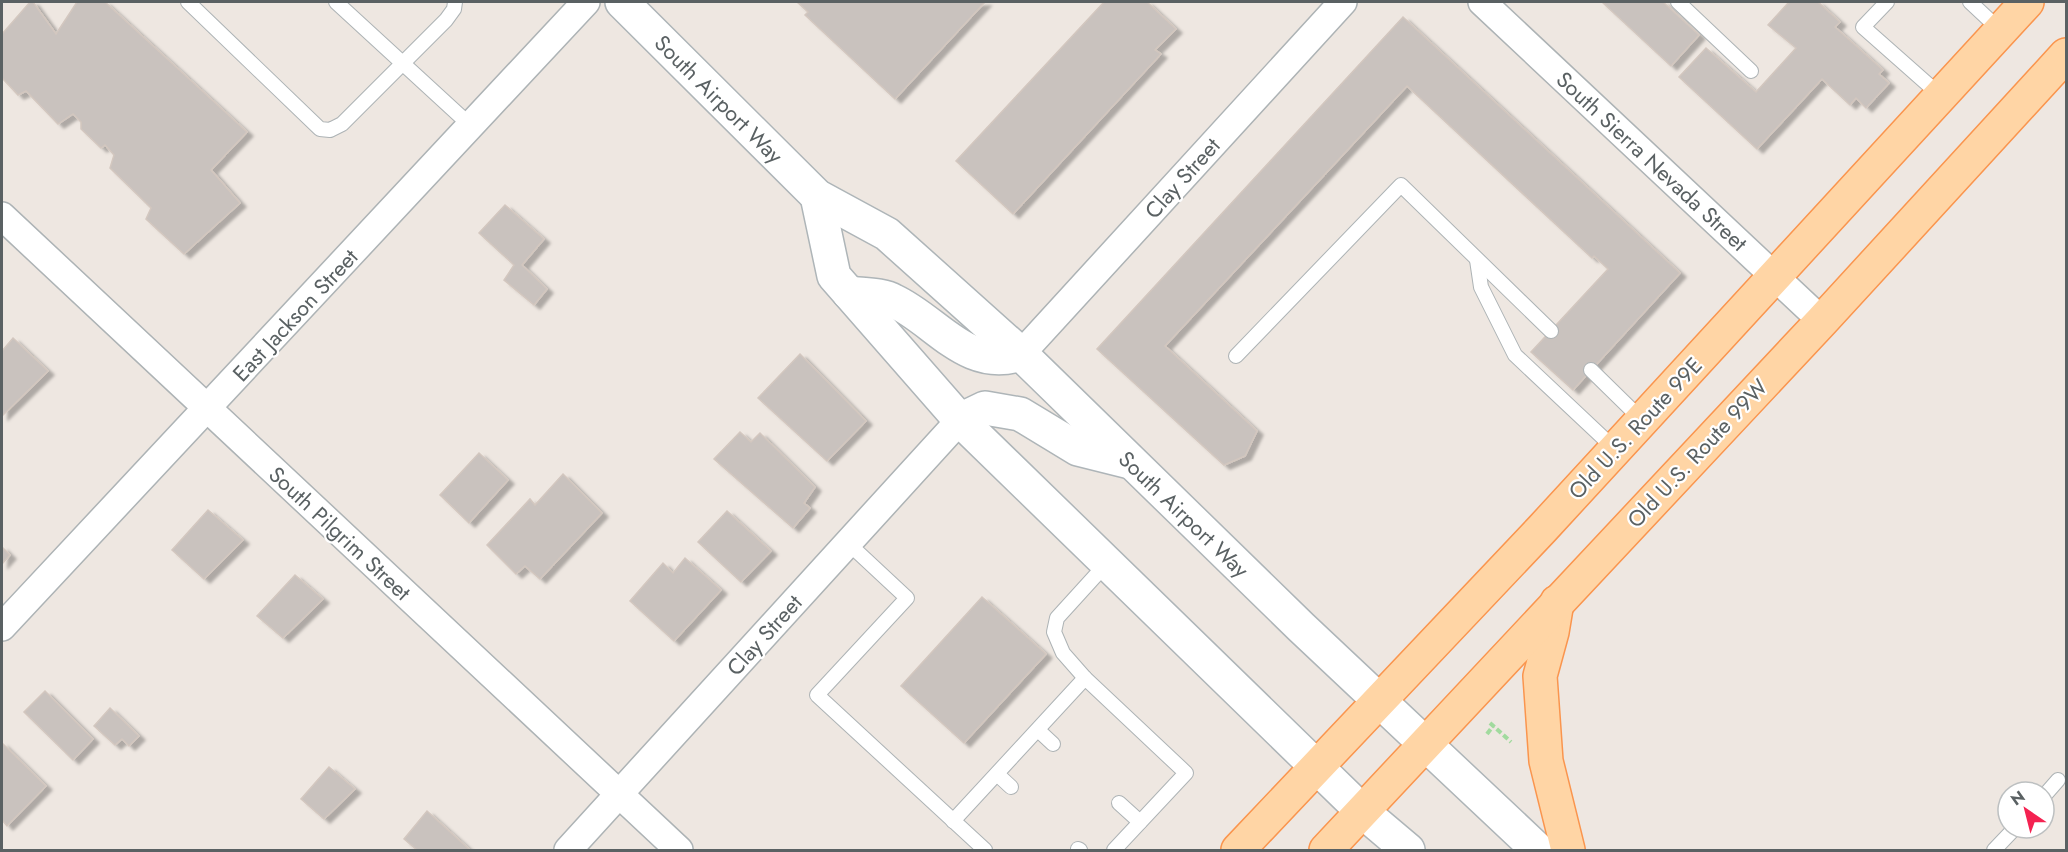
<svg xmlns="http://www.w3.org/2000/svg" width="2068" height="852" font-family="Jost,sans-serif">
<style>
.building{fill:#c9c2be;stroke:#d3c7bf;stroke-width:1.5;filter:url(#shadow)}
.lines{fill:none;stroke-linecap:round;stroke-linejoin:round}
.lane-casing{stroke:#adb3b5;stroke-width:16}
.street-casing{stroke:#adb3b5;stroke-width:30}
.secondary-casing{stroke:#aeb5b8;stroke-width:36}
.primary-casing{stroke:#fa954e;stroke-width:36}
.path{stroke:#a1da9e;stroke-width:4;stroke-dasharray:6 3;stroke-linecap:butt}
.lane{stroke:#fff;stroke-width:14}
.street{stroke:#fff;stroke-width:27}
.secondary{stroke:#fff;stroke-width:33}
.primary{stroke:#ffd5a5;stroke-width:33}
.labels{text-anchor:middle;stroke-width:4.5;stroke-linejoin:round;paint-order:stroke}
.street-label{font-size:22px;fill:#5a6163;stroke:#fff}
</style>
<defs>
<filter id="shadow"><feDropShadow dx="6" dy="4" stdDeviation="1.5" flood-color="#0004"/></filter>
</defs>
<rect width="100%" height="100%" fill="#eee7e1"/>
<g class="building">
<polygon points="30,2 33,2 56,34 77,2 105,2 247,132 211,170 240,203 184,254 146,219 151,208 110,168 114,155 105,145 101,148 81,129 81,122 73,114 58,124 26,91 18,95 2,78 2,34"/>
<polygon points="797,2 985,2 895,99 805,15 808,12"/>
<polygon points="1104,2 1147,2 1176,29 1155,50 1161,54 1013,214 956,161"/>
<polygon points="1602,2 1663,2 1699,35 1671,66"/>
<polygon points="1789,2 1818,2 1840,22 1835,27 1883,70 1879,74 1889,83 1866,108 1856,98 1850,105 1822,79 1757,149 1679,77 1706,48 1756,92 1796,48 1768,25"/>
<polygon points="1403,17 1680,273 1573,390 1531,352 1608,269 1594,256 1592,258 1407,86 1165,346 1257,431 1245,456 1224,465 1097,349"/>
<polygon points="505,205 544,239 522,265 547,289 534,305 504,280 514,265 479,233"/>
<polygon points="13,338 48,371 2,416 2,351"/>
<polygon points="800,354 866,421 827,461 758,398"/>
<polygon points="740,432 751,442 760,433 815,487 804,503 810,508 793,528 714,459"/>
<polygon points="479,453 508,480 469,523 440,495"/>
<polygon points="563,474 602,513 540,579 525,566 516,574 487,545 530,499 535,505"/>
<polygon points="208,510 243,540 204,579 172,550"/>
<polygon points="727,511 771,551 741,582 698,542"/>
<polygon points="2,547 10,555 2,564"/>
<polygon points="685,558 721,590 674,641 630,601 663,563 673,573"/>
<polygon points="295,575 323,599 283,638 257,616"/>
<polygon points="982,597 1046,654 964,743 901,686"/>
<polygon points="45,691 93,739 73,760 24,712"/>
<polygon points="110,708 139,736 129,746 122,739 115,745 94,726"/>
<polygon points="2,743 46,786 7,826 2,820"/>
<polygon points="329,767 355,789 324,819 301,799"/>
<polygon points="427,811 470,850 417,850 404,839"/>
</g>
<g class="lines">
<defs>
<g id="lane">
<polyline points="188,2 320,129 330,130 342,124 446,20 454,9 455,2"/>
<polyline points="336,2 471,126"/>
<polyline points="1678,2 1751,71"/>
<polyline points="1887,2 1863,27 1941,96"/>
<polyline points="1970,2 2001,31"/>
<polyline points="1477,260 1481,287 1515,355 1615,449"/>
<polyline points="1236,356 1401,185 1551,331"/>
<polyline points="1591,370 1642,420"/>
<polyline points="848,543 907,598 817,695 985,850"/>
<polyline points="1085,678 1063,653 1054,632 1057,618 1107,563"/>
<polyline points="1038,730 1053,744"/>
<polyline points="997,774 1011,787"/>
<polyline points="2044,796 2058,780"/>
<polyline points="1119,803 1140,822"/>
<polyline points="953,821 1085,678 1186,773 1114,850"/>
<polyline points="1078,849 1080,850"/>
<polyline points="1994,850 2015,828"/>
</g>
<g id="street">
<polyline points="1482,2 1822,321"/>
<polyline points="2,216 679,850"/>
<polyline points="1021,354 1343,2"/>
<polyline points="2,627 586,2"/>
<polyline points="568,850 960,420"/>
</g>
<g id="secondary">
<polyline points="622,2 817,196 887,234 1021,354 1301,627 1538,850"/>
<polyline points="817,196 834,276 960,420 1363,812 1408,850"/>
<path d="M849,293C863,295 882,294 894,301C937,321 967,372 1021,354"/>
<polyline points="960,420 985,408 1020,414 1078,449 1130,462"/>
</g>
<g id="primary">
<polyline points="1557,602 1552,632 1540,676 1546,761 1568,850"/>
<polyline points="1238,850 1542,529 2027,2"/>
<polyline points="1326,850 1822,321 2066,55"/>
</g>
</defs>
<use href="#lane" class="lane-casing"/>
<use href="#street" class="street-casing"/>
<use href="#secondary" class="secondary-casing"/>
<use href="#primary" class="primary-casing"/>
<g class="path">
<polyline points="1490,723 1511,742"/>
<polyline points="1487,734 1493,726"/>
</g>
<use href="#lane" class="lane"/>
<use href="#street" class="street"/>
<use href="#secondary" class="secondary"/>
<use href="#primary" class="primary"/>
</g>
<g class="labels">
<g class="street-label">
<text transform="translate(719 99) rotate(45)" y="8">South Airport Way</text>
<text transform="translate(1652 161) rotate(43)" y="8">South Sierra Nevada Street</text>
<text transform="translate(1182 178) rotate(-48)" y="8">Clay Street</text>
<text transform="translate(295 315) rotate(-47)" y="8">East Jackson Street</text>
<text transform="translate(1635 428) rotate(-47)" y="8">Old U.S. Route 99E</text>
<text transform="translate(1697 453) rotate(-47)" y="8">Old U.S. Route 99W</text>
<text transform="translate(1184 514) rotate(44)" y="8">South Airport Way</text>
<text transform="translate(340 533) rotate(43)" y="8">South Pilgrim Street</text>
<text transform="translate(764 635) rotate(-48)" y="8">Clay Street</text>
</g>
</g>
<rect width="2068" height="852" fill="none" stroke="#5a6163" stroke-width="6"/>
<g transform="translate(2026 810) rotate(325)"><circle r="28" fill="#ffffff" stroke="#bdc0c1" stroke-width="1.5"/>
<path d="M0-4.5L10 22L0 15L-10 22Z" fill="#f42251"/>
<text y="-9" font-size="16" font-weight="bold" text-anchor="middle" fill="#5a6163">N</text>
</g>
</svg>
